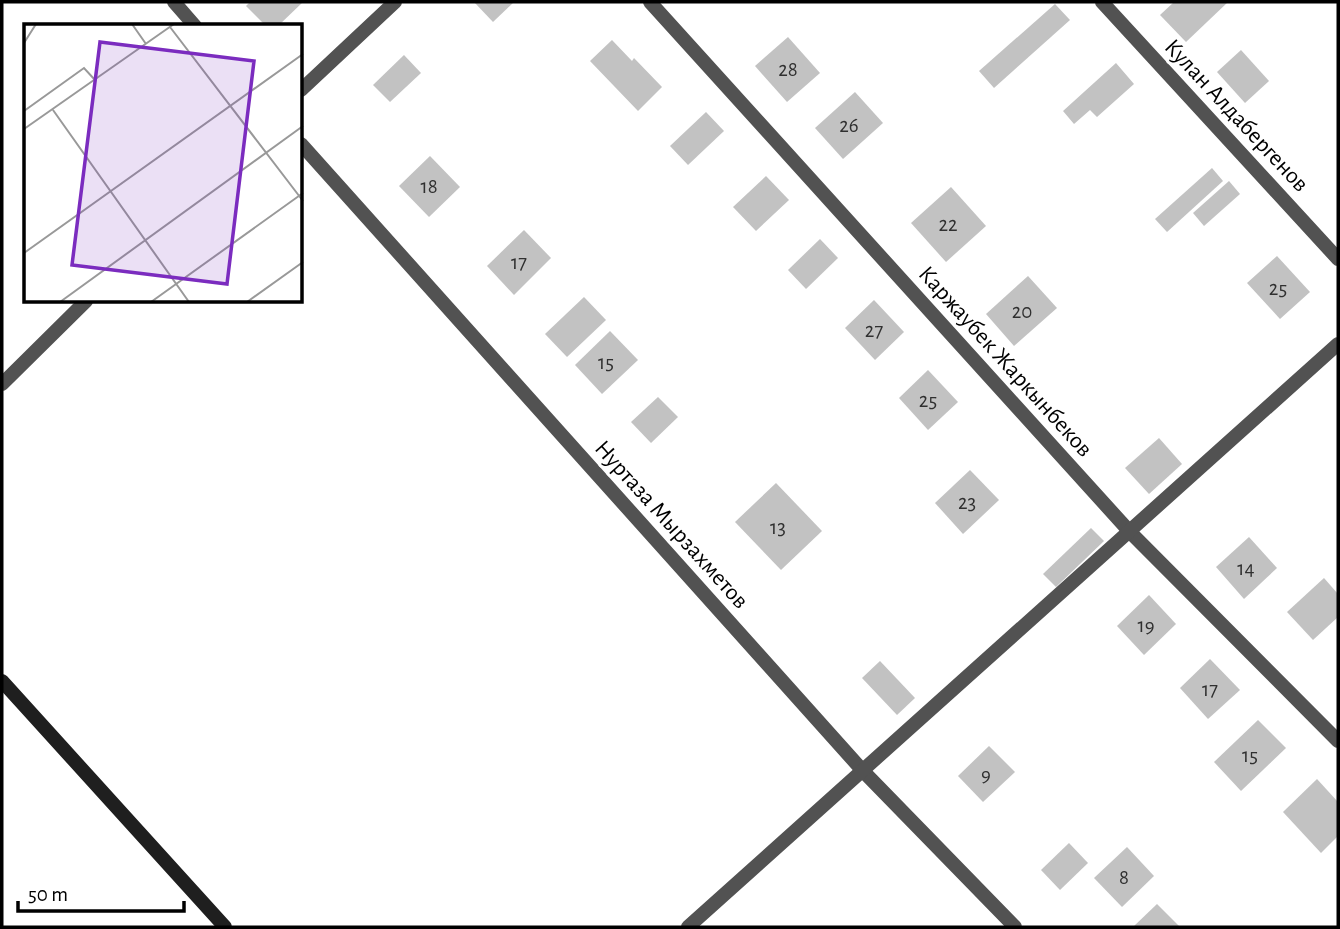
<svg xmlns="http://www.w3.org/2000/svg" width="1340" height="929" font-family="'Alegreya Sans',sans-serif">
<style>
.building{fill:#c2c2c2}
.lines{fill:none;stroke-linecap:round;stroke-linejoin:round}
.minor{stroke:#525252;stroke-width:14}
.secondary{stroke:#1f1f1f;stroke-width:14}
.labels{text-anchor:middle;stroke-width:6;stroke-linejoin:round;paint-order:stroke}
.number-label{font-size:21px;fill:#303030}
.street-label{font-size:24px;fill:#000;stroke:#fff}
.inset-road{fill:none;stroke:#999;stroke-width:2}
.view{fill:#7b2cbf;fill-opacity:0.15;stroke:#7b2cbf;stroke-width:3.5}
.inset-edge{fill:none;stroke:#000;stroke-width:3.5}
</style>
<rect width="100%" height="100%" fill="#fff"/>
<g class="building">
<polygon points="250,2 303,2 278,26 266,26 246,6"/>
<polygon points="474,2 514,2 493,22"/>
<polygon points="1174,2 1228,2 1186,42 1160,15"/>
<polygon points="1055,4 1070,20 994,88 979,71"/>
<polygon points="788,37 820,73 787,102 755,66"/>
<polygon points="612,40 632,61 634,58 662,87 638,111 590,61"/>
<polygon points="1241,50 1269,81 1245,103 1217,72"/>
<polygon points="404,55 421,73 390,102 373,85"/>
<polygon points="1116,63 1134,84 1097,117 1090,110 1074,124 1063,111"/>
<polygon points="855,92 883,123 843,159 815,128"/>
<polygon points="706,112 724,131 688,165 670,146"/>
<polygon points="430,156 460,187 429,217 399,186"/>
<polygon points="1212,168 1223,181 1167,232 1155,219"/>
<polygon points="766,176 789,200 756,231 733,207"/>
<polygon points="1229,181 1240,194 1204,226 1193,213"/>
<polygon points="951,187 986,226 946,262 911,223"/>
<polygon points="524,230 551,258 514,295 487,266"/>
<polygon points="820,239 838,258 806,289 788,270"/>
<polygon points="1277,256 1310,292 1280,319 1247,283"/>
<polygon points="1028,276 1057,308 1014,346 986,314"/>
<polygon points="584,297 606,320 567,357 545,334"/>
<polygon points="874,300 904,332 875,360 845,328"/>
<polygon points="610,331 638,360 602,394 575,365"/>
<polygon points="928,370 958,402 928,430 899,398"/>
<polygon points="658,397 678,417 651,443 631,422"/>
<polygon points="1159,438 1182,464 1149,494 1125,468"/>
<polygon points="970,470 999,500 963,534 935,503"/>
<polygon points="776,483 822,531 781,570 735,522"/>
<polygon points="1091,528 1104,541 1056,587 1043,574"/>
<polygon points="1249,537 1277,568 1244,599 1216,567"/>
<polygon points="1324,578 1338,594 1338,617 1313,640 1287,612"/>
<polygon points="1149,595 1176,624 1144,655 1117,626"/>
<polygon points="1210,659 1240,690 1208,719 1180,688"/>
<polygon points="880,661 915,698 897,715 862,678"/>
<polygon points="1258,720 1286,748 1241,791 1214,762"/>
<polygon points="989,746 1015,772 983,802 958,776"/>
<polygon points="1317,779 1338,802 1338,836 1321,853 1283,812"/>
<polygon points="1069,843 1088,863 1060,890 1041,870"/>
<polygon points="1127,847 1154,876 1122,907 1094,878"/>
<polygon points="1157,904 1180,927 1133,927"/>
</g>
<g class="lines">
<g class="minor">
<polyline points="174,2 195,26"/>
<polyline points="650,2 1130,532 1338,741"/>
<polyline points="1102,2 1338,259"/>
<polyline points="301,90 395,2"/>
<polyline points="301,144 863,771 1015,927"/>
<polyline points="2,384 86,301"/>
<polyline points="688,927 1338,344"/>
</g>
<polyline class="secondary" points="2,681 225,927"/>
</g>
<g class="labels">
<g class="number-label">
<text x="788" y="76">28</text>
<text x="849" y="132">26</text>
<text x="429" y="193">18</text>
<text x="948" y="231">22</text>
<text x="519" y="269">17</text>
<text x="1278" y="295">25</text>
<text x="1022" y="318">20</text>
<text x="874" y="337">27</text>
<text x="606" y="369">15</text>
<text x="928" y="407">25</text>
<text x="967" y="509">23</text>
<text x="778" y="534">13</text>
<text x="1246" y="575">14</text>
<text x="1146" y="632">19</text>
<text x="1210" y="696">17</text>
<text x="1250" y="762">15</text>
<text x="986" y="781">9</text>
<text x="1124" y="884">8</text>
</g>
<g class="street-label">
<text transform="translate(1237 115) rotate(47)" y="8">Кулан Алдабергенов</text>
<text transform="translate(1006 361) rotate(48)" y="8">Каржаубек Жаркынбеков</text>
<text transform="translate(672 524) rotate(48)" y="8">Нуртаза Мырзахметов</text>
</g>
</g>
<g transform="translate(24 24)">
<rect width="278" height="278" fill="#fff"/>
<path class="inset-road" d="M108,0L122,20M146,3L279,177M0,19L12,0M29,86L165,278M0,87L60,44L71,56M0,105L150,0M0,229L279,30M36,278L279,102M127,278L279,169M223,278L279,238"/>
<path class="view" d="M76,18L230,37L203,260L48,241Z"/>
<rect width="278" height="278" class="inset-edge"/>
</g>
<rect width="1340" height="929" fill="none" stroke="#000000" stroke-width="7"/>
<path d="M18 901v10h166v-10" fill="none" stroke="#000000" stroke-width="3.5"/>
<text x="28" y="901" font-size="21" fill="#000000" stroke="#ffffff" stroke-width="5" paint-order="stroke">50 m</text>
</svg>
